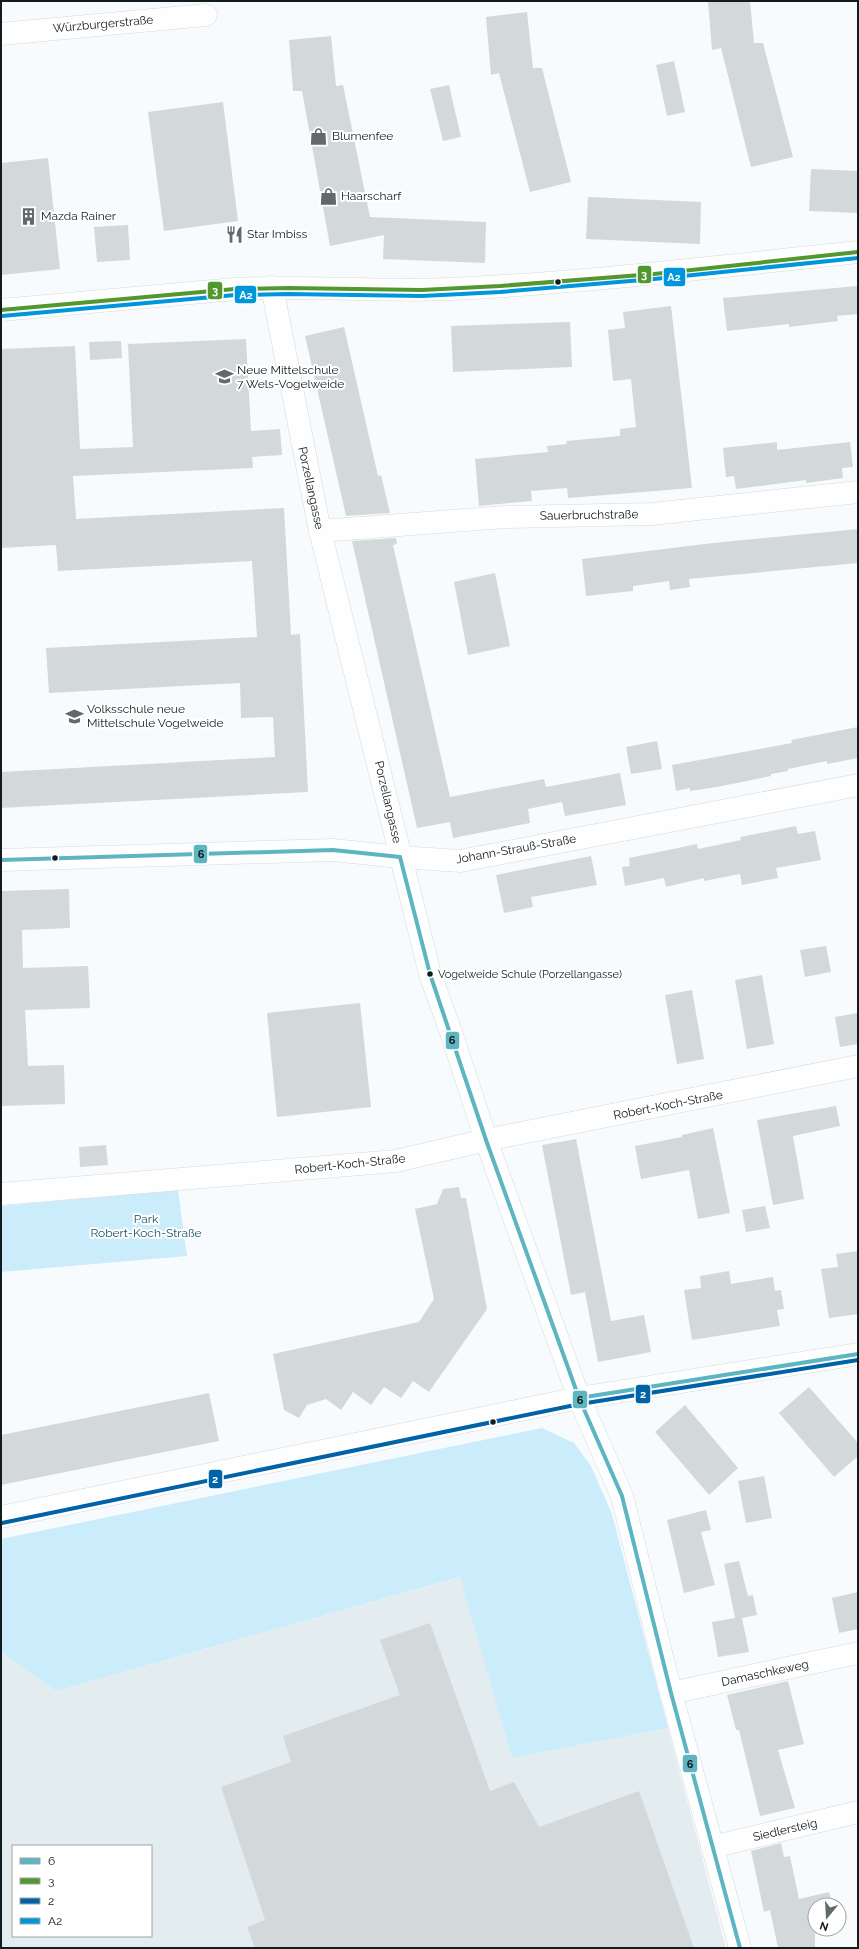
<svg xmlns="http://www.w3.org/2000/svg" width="859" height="1949" font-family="Raleway,sans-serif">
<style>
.built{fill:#e3ecef;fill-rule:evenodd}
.green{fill:#cbecfa}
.building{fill:#d3d9db}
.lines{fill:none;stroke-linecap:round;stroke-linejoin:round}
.minor-casing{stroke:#d3d9dc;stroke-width:23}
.tertiary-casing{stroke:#d3d9dc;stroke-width:23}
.minor{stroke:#fefeff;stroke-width:22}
.tertiary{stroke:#fefeff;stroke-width:22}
.bus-1-casing{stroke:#fff;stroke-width:7}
.bus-2-casing{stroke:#fff;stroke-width:7}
.bus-3-casing{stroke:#fff;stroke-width:7}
.bus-4-casing{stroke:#fff;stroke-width:7}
.bus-1{stroke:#5db5c2;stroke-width:4}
.bus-2{stroke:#52982f;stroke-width:4}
.bus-3{stroke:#0062a7;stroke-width:4}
.bus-4{stroke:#0096dc;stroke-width:4}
.bus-dot{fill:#121b1e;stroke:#fff;stroke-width:1.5}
.labels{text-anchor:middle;stroke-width:4;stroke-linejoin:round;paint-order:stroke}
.bus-label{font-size:11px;fill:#121b1e;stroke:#fff;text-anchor:start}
.street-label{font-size:12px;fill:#121b1e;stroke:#fff}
.poi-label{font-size:12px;fill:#121b1e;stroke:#fff;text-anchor:start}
.park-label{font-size:12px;fill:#185266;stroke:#fff}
.line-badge{stroke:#fff;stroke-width:1.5}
.badge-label{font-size:11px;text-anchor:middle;font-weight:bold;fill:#fff}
.pale-badge-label{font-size:11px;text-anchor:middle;font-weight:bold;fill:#111}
</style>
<rect width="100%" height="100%" fill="#f8fbfd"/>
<path class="built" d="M461,1577L512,1758L668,1728L726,1948H1V1652L56,1691ZM13,1846H151V1936H13Z"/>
<g class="green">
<polygon points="178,1190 187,1256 1,1272 1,1206"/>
<polygon points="542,1428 574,1443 591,1466 612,1514 668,1728 512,1758 460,1577 56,1691 1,1652 1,1539"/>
</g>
<g class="building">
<polygon points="708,1 750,1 754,43 763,43 793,157 751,167 721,48 712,50"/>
<polygon points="527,12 533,68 542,68 571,182 530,192 499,73 491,75 486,17"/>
<polygon points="331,36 336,86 343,85 370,217 486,222 485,263 383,259 384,235 330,246 302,91 293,91 289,40"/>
<polygon points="674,61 685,112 667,116 656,65"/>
<polygon points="449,85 461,137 443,141 430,89"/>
<polygon points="223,102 238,221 164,231 148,112"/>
<polygon points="48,158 60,269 1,275 1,163"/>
<polygon points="811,169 858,171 858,213 809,211"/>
<polygon points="588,197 701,202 700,244 586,239"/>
<polygon points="128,225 130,260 97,262 94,227"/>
<polygon points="858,286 858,314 837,316 838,321 789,327 789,324 727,331 723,298"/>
<polygon points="671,306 692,488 568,498 567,488 531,491 532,501 479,506 475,459 548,452 547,446 567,444 566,441 620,436 620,429 636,427 631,379 613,381 608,330 625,328 623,312"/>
<polygon points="570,322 572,367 453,372 451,326"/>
<polygon points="344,327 378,476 381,475 390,513 346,516 305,336"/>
<polygon points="246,339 251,431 280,429 282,455 252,457 253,468 73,476 76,519 284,508 291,635 300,634 308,792 1,808 1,772 275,757 273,717 241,718 240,683 49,693 46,648 257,637 252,561 58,571 56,545 1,548 1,349 75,346 80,449 133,447 128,344"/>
<polygon points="121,341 122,358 90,360 89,342"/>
<polygon points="777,442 777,450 850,442 853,467 842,468 843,478 806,483 806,480 736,489 734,476 726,477 723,448"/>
<polygon points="858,529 858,563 689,579 690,587 670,590 669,581 633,586 633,591 586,596 582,559 713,543"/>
<polygon points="396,538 397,544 393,545 450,797 544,779 546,787 620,773 626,805 565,816 562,802 528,809 530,823 453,838 450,822 417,828 352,541"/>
<polygon points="495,573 510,646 468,655 454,582"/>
<polygon points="858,727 858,758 827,764 827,761 788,769 788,771 771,774 771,776 717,787 690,791 690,788 676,791 672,765 792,743 791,740"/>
<polygon points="657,741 662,769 631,774 626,747"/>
<polygon points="796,826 798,834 815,831 821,860 776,868 778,878 742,885 740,874 704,881 704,878 666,887 664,878 625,886 622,867 630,866 629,858 697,844 698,849 741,840 740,837"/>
<polygon points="591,856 597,885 531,897 533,907 504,913 496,875"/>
<polygon points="69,889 70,928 22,930 23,968 88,966 90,1008 25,1010 28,1066 64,1065 65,1104 1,1106 1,891"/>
<polygon points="826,946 831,972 805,977 800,950"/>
<polygon points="762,975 774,1044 747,1049 735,980"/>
<polygon points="692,990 704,1059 677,1064 665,995"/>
<polygon points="360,1003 371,1107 277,1117 267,1013"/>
<polygon points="858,1013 858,1044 840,1047 835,1017"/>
<polygon points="836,1106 840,1126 793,1136 804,1199 773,1205 757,1120"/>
<polygon points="713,1128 730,1213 698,1219 689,1170 641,1179 635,1146 682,1137 682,1135"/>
<polygon points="576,1139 611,1321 644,1315 651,1352 598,1362 585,1292 571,1295 542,1145"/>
<polygon points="106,1145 108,1165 80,1167 79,1147"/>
<polygon points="459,1187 461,1198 466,1198 487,1309 429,1392 413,1381 401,1398 384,1387 371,1405 353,1392 341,1410 326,1399 307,1405 299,1418 284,1410 273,1354 419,1322 434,1299 415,1209 437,1204 443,1189"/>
<polygon points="765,1206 770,1228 746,1232 742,1210"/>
<polygon points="858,1251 858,1314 829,1318 821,1269 838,1267 836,1254"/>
<polygon points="729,1271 731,1284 773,1277 775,1291 781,1290 784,1309 777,1310 780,1326 692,1340 684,1290 701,1288 700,1276"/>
<polygon points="809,1387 858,1443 858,1456 834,1477 779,1413"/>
<polygon points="209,1393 219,1441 1,1485 1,1435"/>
<polygon points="685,1405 738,1468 709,1495 655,1432"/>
<polygon points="764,1476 772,1518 746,1523 738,1481"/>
<polygon points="706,1510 711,1530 701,1532 715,1585 684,1593 667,1520"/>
<polygon points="739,1561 748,1596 753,1595 757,1615 742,1618 749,1652 718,1657 712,1622 735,1618 724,1564"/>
<polygon points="858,1592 858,1629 839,1633 832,1598"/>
<polygon points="430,1623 490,1791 514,1782 539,1827 639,1791 694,1948 255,1948 247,1927 265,1920 221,1787 291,1762 283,1736 400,1695 380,1640"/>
<polygon points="788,1681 804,1744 778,1750 795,1808 760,1816 739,1730 736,1730 727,1695"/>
<polygon points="781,1843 784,1857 790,1856 799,1899 829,1892 833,1905 815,1905 815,1929 817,1929 818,1933 815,1934 815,1948 778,1948 770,1910 764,1912 751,1851"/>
</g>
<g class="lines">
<defs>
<g id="minor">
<polyline points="1,34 206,15"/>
<polyline points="320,531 505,517 652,514 858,492"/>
<polyline points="1,860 333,850 400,857 460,861 858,785"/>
<polyline points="1,1194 396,1161 486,1140 858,1066"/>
<polyline points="671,1693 858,1653"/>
<polyline points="712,1847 858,1812"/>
</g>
<g id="tertiary">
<polyline points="272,287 320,531 430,974 452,1035 486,1140 579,1398 622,1496 671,1693 740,1948"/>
<path d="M1,310L235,289C306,285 377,292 449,289C585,283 722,266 858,252"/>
<polyline points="1,1517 579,1398 858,1354"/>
</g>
</defs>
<use href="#minor" class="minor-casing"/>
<use href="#tertiary" class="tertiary-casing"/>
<use href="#minor" class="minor"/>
<use href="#tertiary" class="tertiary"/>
<defs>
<g id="bus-1">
<polyline points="400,857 430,974 486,1140 579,1398 622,1496 671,1693 740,1948"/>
<polyline points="1,860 333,850 400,857"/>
<polyline points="579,1398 858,1354"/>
</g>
<polyline id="bus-2" points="1,310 235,289 288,288 422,290 500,286 654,274 858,252"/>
<polyline id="bus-3" points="2,1523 580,1404 858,1360"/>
<polyline id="bus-4" points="2,316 235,295 288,294 422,296 500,292 654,279 858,258"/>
</defs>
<use href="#bus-1" class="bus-1-casing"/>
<use href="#bus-2" class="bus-2-casing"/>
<use href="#bus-3" class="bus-3-casing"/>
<use href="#bus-4" class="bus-4-casing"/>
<use href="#bus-1" class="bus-1"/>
<use href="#bus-2" class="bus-2"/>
<use href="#bus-3" class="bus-3"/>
<use href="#bus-4" class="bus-4"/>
</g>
<defs>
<symbol id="shop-bare" viewBox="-9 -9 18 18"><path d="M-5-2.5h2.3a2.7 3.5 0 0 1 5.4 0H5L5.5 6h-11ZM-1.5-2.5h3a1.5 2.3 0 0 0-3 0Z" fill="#62696c" stroke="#fff" stroke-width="2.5" paint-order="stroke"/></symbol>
<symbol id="building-bare" viewBox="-9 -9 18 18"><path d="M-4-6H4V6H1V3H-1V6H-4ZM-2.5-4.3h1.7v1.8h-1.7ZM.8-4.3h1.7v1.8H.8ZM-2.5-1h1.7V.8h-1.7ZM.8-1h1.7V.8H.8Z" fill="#62696c" stroke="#fff" stroke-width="2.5" paint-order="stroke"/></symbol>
<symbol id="restaurant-bare" viewBox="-9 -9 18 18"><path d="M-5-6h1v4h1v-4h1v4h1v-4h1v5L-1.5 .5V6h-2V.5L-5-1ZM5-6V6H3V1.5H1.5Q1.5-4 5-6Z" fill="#62696c" stroke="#fff" stroke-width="2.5" paint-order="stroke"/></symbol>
<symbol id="school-bare" viewBox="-9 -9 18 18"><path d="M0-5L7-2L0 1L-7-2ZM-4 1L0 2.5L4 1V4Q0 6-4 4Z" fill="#62696c" stroke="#fff" stroke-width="2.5" paint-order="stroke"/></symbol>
</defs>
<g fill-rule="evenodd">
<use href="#shop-bare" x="306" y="124" width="25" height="25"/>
<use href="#shop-bare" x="316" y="184" width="25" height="25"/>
<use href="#building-bare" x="16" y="204" width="25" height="25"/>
<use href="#restaurant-bare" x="222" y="222" width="25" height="25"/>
<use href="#school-bare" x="212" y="364" width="25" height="25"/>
<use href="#school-bare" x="62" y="704" width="25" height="25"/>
</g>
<g class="bus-dot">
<circle cx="558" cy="282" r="3.5"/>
<circle cx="55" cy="858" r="3.5"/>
<circle cx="430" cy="974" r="3.5"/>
<circle cx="493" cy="1422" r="3.5"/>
</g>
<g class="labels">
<g class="bus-label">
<text x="438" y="978">Vogelweide Schule (Porzellangasse)</text>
</g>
<g class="street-label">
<text transform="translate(103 24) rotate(-5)" y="4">Würzburgerstraße</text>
<text transform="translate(311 488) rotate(78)" y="4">Porzellangasse</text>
<text transform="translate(589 515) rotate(-1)" y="4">Sauerbruchstraße</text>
<text transform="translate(388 802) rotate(77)" y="4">Porzellangasse</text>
<text transform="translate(516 849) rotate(-10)" y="4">Johann-Strauß-Straße</text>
<text transform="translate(668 1105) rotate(-11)" y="4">Robert-Koch-Straße</text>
<text transform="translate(350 1164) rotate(-6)" y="4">Robert-Koch-Straße</text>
<text transform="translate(765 1673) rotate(-12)" y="4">Damaschkeweg</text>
<text transform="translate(785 1830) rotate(-13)" y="4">Siedlersteig</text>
</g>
<g class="poi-label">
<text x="332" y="140">Blumenfee</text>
<text x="341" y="200">Haarscharf</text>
<text x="41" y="220">Mazda Rainer</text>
<text x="247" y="238">Star Imbiss</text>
<text x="237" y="374">Neue Mittelschule<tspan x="237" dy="14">7 Wels-Vogelweide</tspan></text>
<text x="87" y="713">Volksschule neue<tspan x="87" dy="14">Mittelschule Vogelweide</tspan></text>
</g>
<g class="park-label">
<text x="146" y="1223">Park<tspan x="146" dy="14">Robert-Koch-Straße</tspan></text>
</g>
</g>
<g class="line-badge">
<rect x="637" y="265" width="15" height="19" rx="4" fill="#52982f"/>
<rect x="663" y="267" width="23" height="20" rx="4" fill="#0096dc"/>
<rect x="207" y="281" width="16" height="19" rx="4" fill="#52982f"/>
<rect x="234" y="285" width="23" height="19" rx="4" fill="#0096dc"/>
<rect x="193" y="844" width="15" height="20" rx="4" fill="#5db5c2"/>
<rect x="445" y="1031" width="15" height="19" rx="4" fill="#5db5c2"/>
<rect x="635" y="1384" width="16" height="20" rx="4" fill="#0062a7"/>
<rect x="572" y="1390" width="16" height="19" rx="4" fill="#5db5c2"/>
<rect x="208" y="1469" width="15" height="20" rx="4" fill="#0062a7"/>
<rect x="682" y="1754" width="16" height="19" rx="4" fill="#5db5c2"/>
</g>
<g class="badge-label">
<text x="644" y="279">3</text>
<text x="674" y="281">A2</text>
<text x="215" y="295">3</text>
<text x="246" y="299">A2</text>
<text x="643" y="1398">2</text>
<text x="215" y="1483">2</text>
</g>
<g class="pale-badge-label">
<text x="201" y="858">6</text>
<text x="452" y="1044">6</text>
<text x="580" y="1404">6</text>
<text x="690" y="1768">6</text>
</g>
<rect width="859" height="1949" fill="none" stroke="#121b1e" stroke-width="4"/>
<rect x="12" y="1845" width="140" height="92" fill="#ffffff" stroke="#a0a4a5"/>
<rect x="20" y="1858" width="20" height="6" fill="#5db5c2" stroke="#a0a4a5"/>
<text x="48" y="1865" font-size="12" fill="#121b1e">6</text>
<rect x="20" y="1878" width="20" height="6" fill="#52982f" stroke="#a0a4a5"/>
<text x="48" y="1885" font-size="12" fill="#121b1e">3</text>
<rect x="20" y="1898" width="20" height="6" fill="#0062a7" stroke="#a0a4a5"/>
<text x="48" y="1905" font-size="12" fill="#121b1e">2</text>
<rect x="20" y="1918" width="20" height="6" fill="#0096dc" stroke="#a0a4a5"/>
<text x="48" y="1925" font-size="12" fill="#121b1e">A2</text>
<g transform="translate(827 1917) rotate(198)"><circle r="19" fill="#ffffff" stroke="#a0a4a5"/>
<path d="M0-3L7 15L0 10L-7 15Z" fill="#62696c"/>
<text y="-6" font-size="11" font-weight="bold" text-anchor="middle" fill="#121b1e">N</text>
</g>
</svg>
